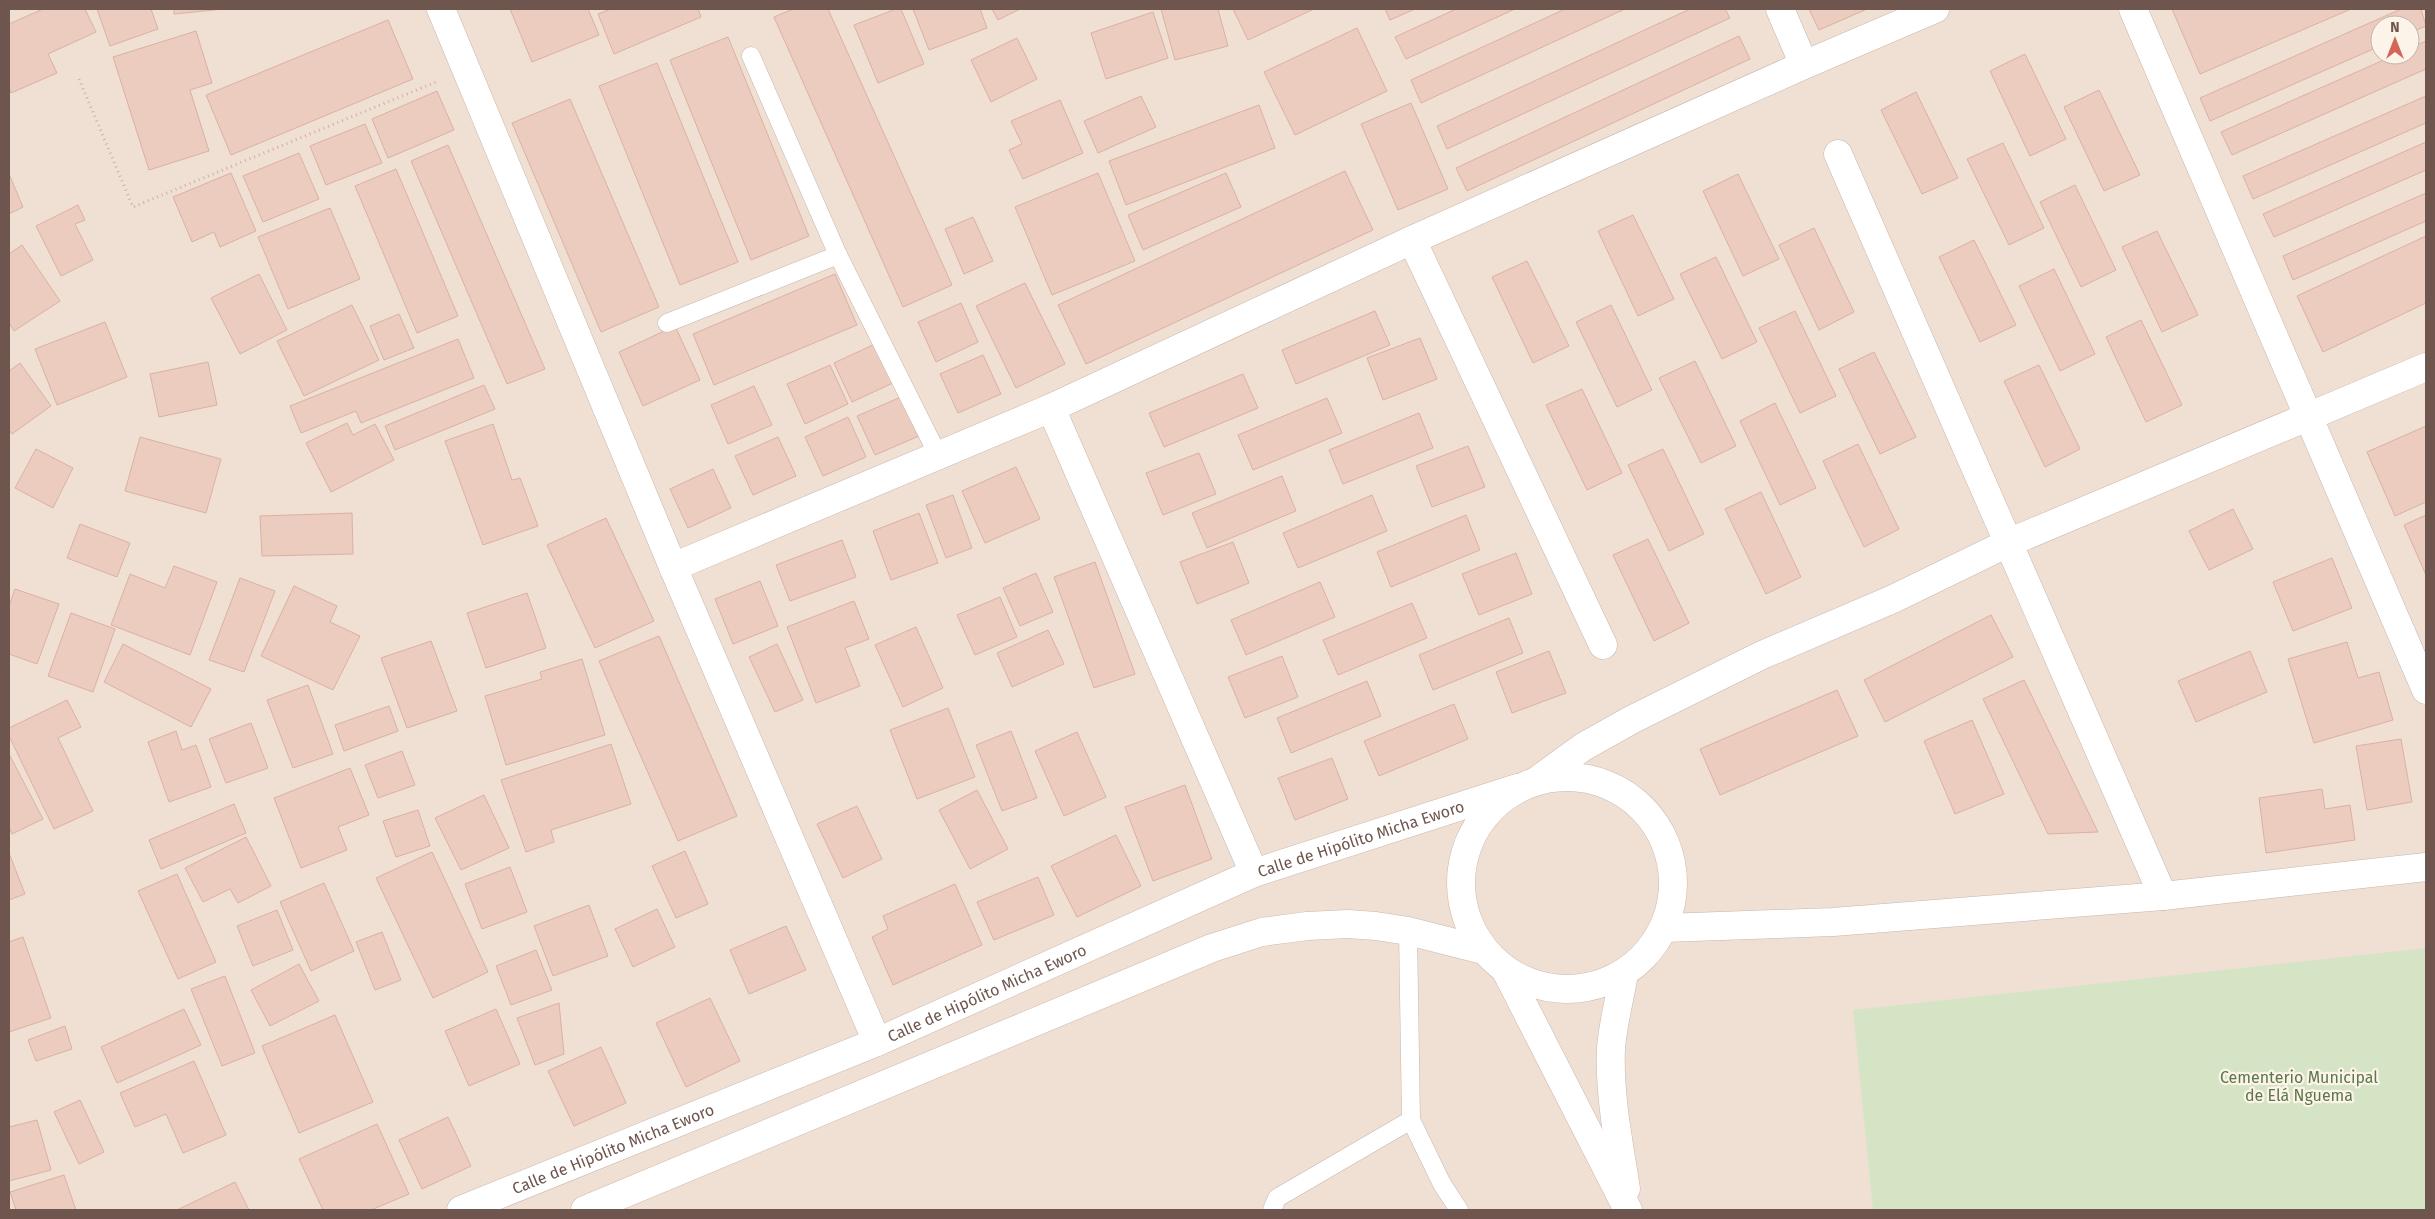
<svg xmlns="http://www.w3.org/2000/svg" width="2435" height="1219" font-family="'Fira Sans',sans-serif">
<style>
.residential{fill:#efe0d3;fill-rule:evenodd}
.green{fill:#d5e4c4}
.building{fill:#ebccbf;stroke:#dbb1a1}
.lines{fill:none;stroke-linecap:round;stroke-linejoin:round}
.lane-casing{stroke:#c8b6ac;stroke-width:19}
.street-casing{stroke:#c8b6ac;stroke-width:29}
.secondary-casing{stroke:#cdb7ac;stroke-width:29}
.path{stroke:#cfafa2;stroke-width:3;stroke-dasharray:1 4;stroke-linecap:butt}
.lane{stroke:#fff;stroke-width:18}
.street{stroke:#fff;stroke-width:28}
.secondary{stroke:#fff;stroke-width:28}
.labels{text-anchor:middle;stroke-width:4.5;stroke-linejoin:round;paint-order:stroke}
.street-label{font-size:16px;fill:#6e554d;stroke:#fcf3e9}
.park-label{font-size:16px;fill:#5c7849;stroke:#fcf3e9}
</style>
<rect width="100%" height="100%" fill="#f9eee4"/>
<path class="residential" d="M9,9H2426V1210H9ZM2380,25H2410V55H2380Z"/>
<polygon class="green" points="2426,948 2426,1210 1873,1210 1853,1010"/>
<g class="building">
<polygon points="43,9 85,9 96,32 48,54 57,73 11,93 9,88 9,24"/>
<polygon points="97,9 151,9 158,29 110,46"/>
<polygon points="174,9 224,9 174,14"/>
<polygon points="510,9 588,9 599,35 532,62"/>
<polygon points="611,9 698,9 701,17 614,54 598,14"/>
<polygon points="793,9 828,9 952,285 903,307 774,17"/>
<polygon points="896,9 901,9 924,64 878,83 854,25"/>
<polygon points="913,9 980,9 987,28 929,50"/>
<polygon points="992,9 1020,9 998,20"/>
<polygon points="1161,9 1218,9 1228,46 1175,60"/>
<polygon points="1233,9 1314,9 1248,40"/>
<polygon points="1385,9 1415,9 1390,20"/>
<polygon points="1456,9 1515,9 1406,59 1395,37"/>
<polygon points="1565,9 1625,9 1421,103 1411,80"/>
<polygon points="1690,9 1725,9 1730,18 1447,149 1437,126"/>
<polygon points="1809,9 1867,9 1819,30"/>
<polygon points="2172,9 2351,9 2200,74"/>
<polygon points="2401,9 2421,9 2426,26 2410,33 2410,25 2380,25 2380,46 2210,121 2200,98"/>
<polygon points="1153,12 1168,58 1106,79 1091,33"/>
<polygon points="388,20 413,79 231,155 206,95"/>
<polygon points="1357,28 1387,91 1295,135 1264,72"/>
<polygon points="196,31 212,83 190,90 209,151 149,170 113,57"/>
<polygon points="1739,36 1750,59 1467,191 1456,168"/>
<polygon points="728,37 809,236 751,260 670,60"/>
<polygon points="1017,38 1037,79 991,102 971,60"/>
<polygon points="2426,41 2426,69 2232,155 2221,132 2395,55 2410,55 2410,48"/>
<polygon points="2025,54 2066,139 2030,156 1990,71"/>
<polygon points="657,63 738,262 680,285 599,86"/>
<polygon points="2099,90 2140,175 2104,191 2064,107"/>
<polygon points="437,91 454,130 388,158 372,119"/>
<polygon points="1916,92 1958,178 1922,194 1881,110"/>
<polygon points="1141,96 1156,127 1098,153 1084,121"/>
<polygon points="2426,96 2426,123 2253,199 2243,176"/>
<polygon points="570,99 659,307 601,332 512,123"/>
<polygon points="1060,100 1083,153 1023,179 1009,150 1022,144 1011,121"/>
<polygon points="1411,103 1448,189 1398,210 1361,124"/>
<polygon points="1259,105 1275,148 1126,205 1109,161"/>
<polygon points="365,124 382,163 326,185 310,146"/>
<polygon points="2426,142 2426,170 2274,237 2263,214"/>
<polygon points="2003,143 2044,228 2009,245 1967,159"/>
<polygon points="448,145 545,369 507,384 411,161"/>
<polygon points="299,153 319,199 263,222 243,176"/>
<polygon points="396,169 458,316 417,333 355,186"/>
<polygon points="1345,171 1373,230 1086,364 1058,305"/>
<polygon points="231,173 256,231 220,247 214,232 192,242 173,197"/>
<polygon points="1098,173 1135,261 1052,295 1015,207"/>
<polygon points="1226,173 1241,207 1143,250 1128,215"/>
<polygon points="9,174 23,207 9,214"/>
<polygon points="1738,174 1779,259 1743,276 1703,191"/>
<polygon points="2075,185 2116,270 2081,287 2040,202"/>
<polygon points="2426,193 2426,221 2293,280 2283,256"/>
<polygon points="78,205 85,220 75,224 93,260 61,276 36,226"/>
<polygon points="330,208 360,279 288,309 258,237"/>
<polygon points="1633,215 1674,299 1638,316 1598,231"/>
<polygon points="973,217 993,261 964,274 945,229"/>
<polygon points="1814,228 1854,312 1819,330 1779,245"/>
<polygon points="2157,231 2198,315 2162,332 2122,247"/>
<polygon points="2426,236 2426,303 2323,352 2297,296"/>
<polygon points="1974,240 2016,325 1980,342 1939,257"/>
<polygon points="22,245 60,301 14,331 9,323 9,254"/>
<polygon points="1716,257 1757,342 1722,359 1680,274"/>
<polygon points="1527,261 1569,346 1533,363 1492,277"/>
<polygon points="2054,269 2095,354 2060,371 2019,286"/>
<polygon points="259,274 287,330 240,354 211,298"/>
<polygon points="835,274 857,325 714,385 693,334"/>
<polygon points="1025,283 1065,364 1016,388 976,306"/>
<polygon points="961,303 978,342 936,362 918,322"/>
<polygon points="352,305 379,360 304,396 277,341"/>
<polygon points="1611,305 1652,390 1617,407 1576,322"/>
<polygon points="1375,311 1390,345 1296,384 1282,350"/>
<polygon points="1795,311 1836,396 1800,413 1759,328"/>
<polygon points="399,314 414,348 384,360 370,326"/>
<polygon points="2141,320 2182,405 2146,422 2106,337"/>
<polygon points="105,322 127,377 57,405 35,349"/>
<polygon points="675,326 700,380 643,406 619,352"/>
<polygon points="1420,338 1437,379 1383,400 1367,358"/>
<polygon points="458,339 474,378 361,423 356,411 301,433 290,406"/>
<polygon points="877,343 895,382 852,402 834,363"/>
<polygon points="1874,352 1916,437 1880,454 1839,369"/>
<polygon points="983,355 1001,394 958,413 940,374"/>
<polygon points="1695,361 1736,446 1701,463 1659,378"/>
<polygon points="208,362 217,405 159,417 150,374"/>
<polygon points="20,363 51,406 12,434 9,430 9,371"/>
<polygon points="830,365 848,404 805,424 787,384"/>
<polygon points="2039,365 2080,449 2045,467 2004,381"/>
<polygon points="1243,374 1258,408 1164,447 1149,413"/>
<polygon points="484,385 495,409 395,450 385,426"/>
<polygon points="754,386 772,425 728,444 711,405"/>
<polygon points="1582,389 1622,473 1587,490 1546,405"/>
<polygon points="901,397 919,436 875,455 857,416"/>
<polygon points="1327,398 1342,433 1253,470 1238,435"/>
<polygon points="1775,403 1816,488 1780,505 1740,421"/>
<polygon points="1419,413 1433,448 1343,484 1329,450"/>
<polygon points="848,417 866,457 823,476 805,437"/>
<polygon points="347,423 353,435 375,424 394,460 331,492 306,443"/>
<polygon points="493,424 512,480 520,478 538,526 483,545 445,441"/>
<polygon points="2426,426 2426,502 2395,516 2367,452"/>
<polygon points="140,437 221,459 206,513 125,491"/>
<polygon points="778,437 796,476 753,495 735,456"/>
<polygon points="1858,444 1899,529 1864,547 1823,461"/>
<polygon points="1468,446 1485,487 1432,507 1416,466"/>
<polygon points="36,449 73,468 53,508 15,488"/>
<polygon points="1663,449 1704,534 1669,551 1628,465"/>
<polygon points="1199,453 1216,494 1163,515 1146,473"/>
<polygon points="1016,467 1040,519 985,543 962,491"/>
<polygon points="713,469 731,508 688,528 670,489"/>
<polygon points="1282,476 1296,511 1207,548 1192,513"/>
<polygon points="1761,492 1801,577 1766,594 1725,509"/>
<polygon points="953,495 972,548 946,558 926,505"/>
<polygon points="1372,495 1387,531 1298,568 1283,533"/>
<polygon points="2233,509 2253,549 2209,570 2189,531"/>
<polygon points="352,513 353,554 262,556 260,516"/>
<polygon points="919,513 938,563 891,580 873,531"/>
<polygon points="1466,515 1480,550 1391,587 1377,552"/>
<polygon points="2426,515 2426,575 2404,525"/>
<polygon points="606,518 654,621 595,648 547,545"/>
<polygon points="80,524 130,543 117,577 67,558"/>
<polygon points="1648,539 1689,623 1654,641 1613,555"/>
<polygon points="842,540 856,577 790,601 776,565"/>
<polygon points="1233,542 1249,583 1197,604 1180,562"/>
<polygon points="1516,553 1532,594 1479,615 1462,574"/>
<polygon points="2332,558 2352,608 2293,631 2273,582"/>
<polygon points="1095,562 1135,674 1094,688 1054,577"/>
<polygon points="174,566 217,582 190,655 111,625 130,574 165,588"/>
<polygon points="1036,573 1053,612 1020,626 1003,588"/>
<polygon points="240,578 275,591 244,672 209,660"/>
<polygon points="760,581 778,626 733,644 715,599"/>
<polygon points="1320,582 1335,617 1246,655 1231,620"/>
<polygon points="294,586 337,606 330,622 360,636 333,690 261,656"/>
<polygon points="15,589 59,604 37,664 9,654 9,606"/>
<polygon points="527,593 546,648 486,668 467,613"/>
<polygon points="1000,597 1017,637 975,655 957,615"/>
<polygon points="854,601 869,639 845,648 860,686 816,703 787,627"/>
<polygon points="1412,603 1427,638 1338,675 1323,640"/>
<polygon points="71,613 115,629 93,692 48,676"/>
<polygon points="1991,615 2013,657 1885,722 1864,680"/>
<polygon points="1509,618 1523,653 1433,690 1419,655"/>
<polygon points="916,627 943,688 903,707 875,645"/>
<polygon points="1048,630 1064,664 1012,687 997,653"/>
<polygon points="659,636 737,816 678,841 599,661"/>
<polygon points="431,641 457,711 407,728 381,658"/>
<polygon points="2347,642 2358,678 2379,672 2393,720 2314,743 2288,659"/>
<polygon points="123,644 211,689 191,727 104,682"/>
<polygon points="777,644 803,700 775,712 749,657"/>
<polygon points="1549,651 1566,693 1512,713 1496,672"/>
<polygon points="2250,651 2267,692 2196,722 2178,681"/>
<polygon points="1282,656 1298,697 1245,718 1228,677"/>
<polygon points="582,659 605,735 506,765 485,696 542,679 540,672"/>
<polygon points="2024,680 2098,832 2048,834 1983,699"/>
<polygon points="1367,681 1381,716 1291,753 1277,718"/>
<polygon points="308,685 333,754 293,768 267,700"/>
<polygon points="1837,690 1858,736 1720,795 1700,749"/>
<polygon points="67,700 81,727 58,738 93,811 54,829 9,736 9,728"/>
<polygon points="1454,704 1468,739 1379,776 1364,741"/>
<polygon points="389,706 398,731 344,751 335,725"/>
<polygon points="948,708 975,777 917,799 890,730"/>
<polygon points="1972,720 2004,794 1955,814 1924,741"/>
<polygon points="251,723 268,768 226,783 209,739"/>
<polygon points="176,731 182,750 196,745 211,787 169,802 148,742"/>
<polygon points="1011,731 1037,798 1002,811 976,745"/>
<polygon points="1077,732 1106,797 1064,816 1035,751"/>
<polygon points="2401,739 2412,802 2367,810 2356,746"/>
<polygon points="611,744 631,804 551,830 554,842 526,852 501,780"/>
<polygon points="402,751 415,785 378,798 365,765"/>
<polygon points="9,754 43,819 12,834 9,827"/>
<polygon points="1332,758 1348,799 1295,820 1278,778"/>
<polygon points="350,768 369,815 338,827 347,850 301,868 274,798"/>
<polygon points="1185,785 1212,859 1153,881 1125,807"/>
<polygon points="2322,789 2325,809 2350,805 2355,840 2266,853 2259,798"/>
<polygon points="977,790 1008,849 970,869 939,810"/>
<polygon points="484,795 509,848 461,870 435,818"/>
<polygon points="234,804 246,833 161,869 149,840"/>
<polygon points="857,806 882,859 843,878 817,824"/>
<polygon points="418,810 430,846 396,857 383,821"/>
<polygon points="1116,835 1141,886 1077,917 1051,866"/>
<polygon points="246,837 271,886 238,903 230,889 203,902 185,868"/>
<polygon points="685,851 708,904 676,918 652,866"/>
<polygon points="432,852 488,972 433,998 376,878"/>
<polygon points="9,853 25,894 9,900"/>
<polygon points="510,867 527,912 482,929 465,884"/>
<polygon points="177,874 216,962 178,979 138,891"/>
<polygon points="1038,877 1054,915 994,940 977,902"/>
<polygon points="324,883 354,951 311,971 280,902"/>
<polygon points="955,884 982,945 893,985 872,937 888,929 883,916"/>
<polygon points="589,905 608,956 553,976 534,926"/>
<polygon points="657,909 675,947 633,967 615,929"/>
<polygon points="277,910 293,950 253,966 237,926"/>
<polygon points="786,926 806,970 749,994 730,950"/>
<polygon points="382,932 401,980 375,990 356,942"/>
<polygon points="23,937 51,1018 9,1032 9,942"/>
<polygon points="536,950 552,990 511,1005 496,966"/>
<polygon points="299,964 319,1001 270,1026 251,990"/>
<polygon points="225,976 255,1053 222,1066 191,989"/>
<polygon points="710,998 740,1061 686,1087 656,1023"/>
<polygon points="559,1003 564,1054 535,1065 517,1018"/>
<polygon points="184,1009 201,1045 117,1083 101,1047"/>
<polygon points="496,1009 520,1064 469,1086 445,1031"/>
<polygon points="335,1015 373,1102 299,1133 262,1046"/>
<polygon points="65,1026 72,1049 36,1061 28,1040"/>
<polygon points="601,1047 626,1103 574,1126 548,1071"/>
<polygon points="194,1061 226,1135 183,1153 166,1114 135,1127 120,1093"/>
<polygon points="80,1100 104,1152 79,1164 54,1112"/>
<polygon points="448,1117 471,1166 422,1189 399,1140"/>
<polygon points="37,1120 51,1170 9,1181 9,1127"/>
<polygon points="377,1124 409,1194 371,1210 323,1210 299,1159"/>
<polygon points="64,1175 76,1210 16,1210 10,1192"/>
<polygon points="235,1182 249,1210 177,1210"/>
</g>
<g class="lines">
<defs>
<g id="lane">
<polyline points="751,56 838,255 938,455"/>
<polyline points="667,323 838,255"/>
<polyline points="1408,931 1411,1120 1442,1184 1459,1210"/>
<polyline points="1272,1210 1277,1198 1411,1120"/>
</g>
<g id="street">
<polyline points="441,9 673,567 877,1042"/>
<polyline points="1780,9 1804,65"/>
<polyline points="2133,9 2426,690"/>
<polyline points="1838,154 2163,896"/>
<polyline points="1412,240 1603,645"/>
<polyline points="1051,408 1254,873"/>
<polyline points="673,567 1051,408 1412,240 1804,65 1935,9"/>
<polyline points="1664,928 1833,922 2163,896 2426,867"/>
</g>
<g id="secondary">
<circle cx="1567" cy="883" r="106"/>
<polyline points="1535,782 1583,747 1633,719 1762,655 1893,599 2008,543 2426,367"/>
<polyline points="1506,971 1628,1210"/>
<path d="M1624,973C1620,998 1613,1023 1611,1048C1609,1096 1619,1143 1626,1189"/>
<path id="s1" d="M461,1210L877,1042L1254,873L1517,788"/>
<polyline points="585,1210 1212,948 1262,932 1307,926 1348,924 1376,926 1408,931 1483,950"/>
</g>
</defs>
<use href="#lane" class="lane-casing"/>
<use href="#street" class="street-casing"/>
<use href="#secondary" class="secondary-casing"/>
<polyline class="path" points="79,79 133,207 436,82"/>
<use href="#lane" class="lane"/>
<use href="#street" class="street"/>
<use href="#secondary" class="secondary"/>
</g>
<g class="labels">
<g class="street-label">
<text dy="6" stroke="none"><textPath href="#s1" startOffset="974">Calle de Hipólito Micha Eworo</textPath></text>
<text dy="6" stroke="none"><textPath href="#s1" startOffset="569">Calle de Hipólito Micha Eworo</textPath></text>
<text dy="6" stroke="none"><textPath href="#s1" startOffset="164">Calle de Hipólito Micha Eworo</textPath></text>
</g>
<g class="park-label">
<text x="2299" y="1083">Cementerio Municipal<tspan x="2299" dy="18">de Elá Nguema</tspan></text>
</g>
</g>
<rect width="2435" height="1219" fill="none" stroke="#6e554d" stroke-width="20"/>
<g transform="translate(2395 40)"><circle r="24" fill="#fcf3e9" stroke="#c3b4ab"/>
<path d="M0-4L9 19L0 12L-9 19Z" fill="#d46657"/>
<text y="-8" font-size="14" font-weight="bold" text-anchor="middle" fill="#6e554d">N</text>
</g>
</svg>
